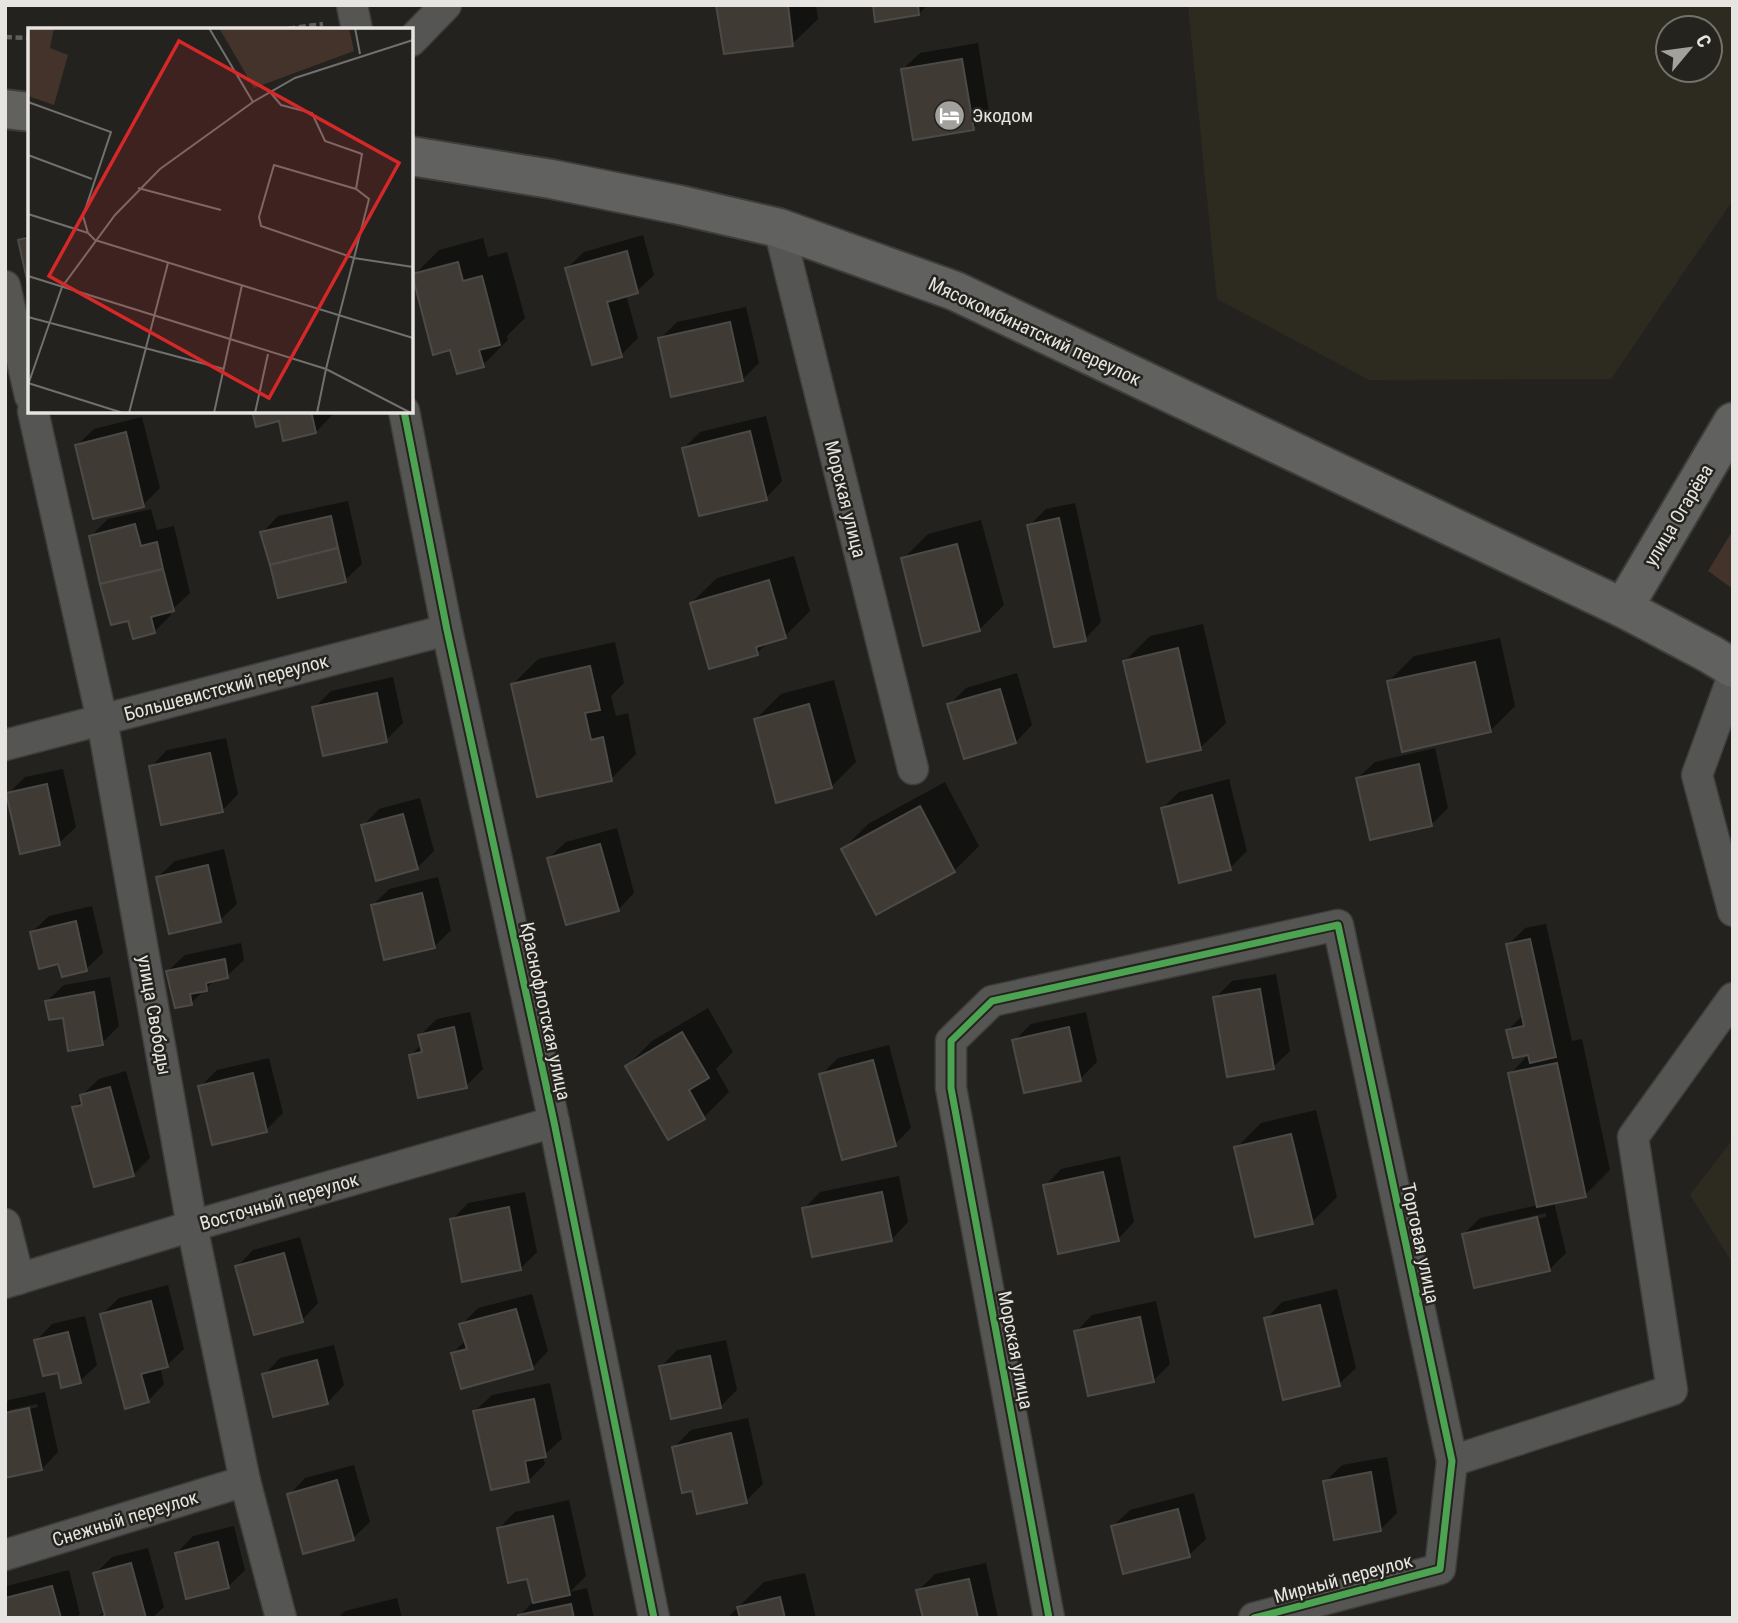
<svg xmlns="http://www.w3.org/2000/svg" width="1738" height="1623" font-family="'Roboto Condensed',sans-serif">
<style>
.built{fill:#2d2b20;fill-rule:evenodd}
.green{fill:#43332a}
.shadow{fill:#0007;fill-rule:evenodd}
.building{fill:#3f3b34;stroke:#4b4a47;stroke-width:2}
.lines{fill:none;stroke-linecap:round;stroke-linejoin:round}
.street-casing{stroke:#3d3d3b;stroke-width:33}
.secondary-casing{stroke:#3d3d3b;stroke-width:42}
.path{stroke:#5e5e5d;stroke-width:4.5;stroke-dasharray:7 3.5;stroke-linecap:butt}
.street{stroke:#555654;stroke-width:30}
.secondary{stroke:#616160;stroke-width:38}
.cycleway-casing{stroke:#25231d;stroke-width:11}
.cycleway{stroke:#4ca352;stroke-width:7}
.labels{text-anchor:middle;stroke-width:5;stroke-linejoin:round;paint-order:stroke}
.poi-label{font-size:19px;fill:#e6e5e1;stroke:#25231d;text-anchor:start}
.street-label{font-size:19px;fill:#e6e5e1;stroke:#25231d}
.inset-road{fill:none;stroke:#71706d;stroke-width:2}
.view{fill:#d62828;fill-opacity:0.15;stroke:#d62828;stroke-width:3.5}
.inset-edge{fill:none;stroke:#e6e5e1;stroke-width:3.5}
</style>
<rect width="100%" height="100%" fill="#23221f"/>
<g class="built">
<path d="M1188,5H1733V200L1611,379L1369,380L1217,299ZM1668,28H1710V70H1668Z"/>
<polygon points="1733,1139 1733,1264 1690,1195"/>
</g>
<polygon class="green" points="1733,530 1733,589 1708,571"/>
<g class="shadow">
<polygon points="717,5 816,5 818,19 792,44"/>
<polygon points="874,5 927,5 919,14"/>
<polygon points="978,43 989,112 973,128 903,69 920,53"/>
<polygon points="30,231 30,285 20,241"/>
<polygon points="643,235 654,275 637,291 626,295 638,338 621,355 567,268 584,252"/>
<polygon points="483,238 488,257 507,252 525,318 507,336 508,340 483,365 414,275 439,250"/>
<polygon points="746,307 759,363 742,380 660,339 677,322"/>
<polygon points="254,411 331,411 332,415 316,432"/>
<polygon points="766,416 782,481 766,498 684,448 700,432"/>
<polygon points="142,417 160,488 143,505 77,445 94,429"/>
<polygon points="348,501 362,564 345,580 262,533 278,516"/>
<polygon points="1075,503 1101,622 1085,639 1029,526 1046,509"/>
<polygon points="151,509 157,530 174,526 190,593 173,609 169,610 171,615 154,632 130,619 91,536 108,519"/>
<polygon points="981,520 1004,605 979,630 903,559 928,534"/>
<polygon points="794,556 810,611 785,636 770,641 757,653 691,603 717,578"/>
<polygon points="1203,624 1226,723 1200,748 1125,661 1150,636"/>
<polygon points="1500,638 1515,706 1490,731 1389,681 1414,656"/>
<polygon points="615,642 624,683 611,696 616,716 628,713 636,754 611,779 513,684 538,659"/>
<polygon points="1017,673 1032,725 1016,742 949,705 966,688"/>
<polygon points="393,677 403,723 386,740 314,708 331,691"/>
<polygon points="834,680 856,762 831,787 756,719 781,694"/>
<polygon points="226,738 238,794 222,811 151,767 167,750"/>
<polygon points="1435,748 1448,808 1431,825 1358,778 1375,762"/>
<polygon points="63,769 76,827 59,843 8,794 25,777"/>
<polygon points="1229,779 1247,851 1230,868 1163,808 1179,792"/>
<polygon points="945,782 979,846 954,871 843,849 868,824"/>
<polygon points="420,798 434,851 417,868 363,826 379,809"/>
<polygon points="617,828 634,893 618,910 549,858 566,842"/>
<polygon points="224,849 237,904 220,920 158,877 175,861"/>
<polygon points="438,877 451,930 434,947 373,905 389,889"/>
<polygon points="92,906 103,953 86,969 60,962 32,932 49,916"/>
<path d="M1546,924L1572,1041L1582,1039L1610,1170L1585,1195L1554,1202L1566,1253L1549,1270L1463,1235L1480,1218L1538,1205L1510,1074L1531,1052L1508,1030L1523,1015L1508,945L1525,928ZM1546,1213V1217L1480,1232V1228Z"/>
<polygon points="241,943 244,960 227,976 217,978 191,1003 168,971 185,955"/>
<polygon points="1276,974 1290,1051 1273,1067 1215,998 1232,981"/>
<polygon points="110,977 119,1026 102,1043 47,1001 64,985"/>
<polygon points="708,1008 733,1052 716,1069 729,1092 704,1117 669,1138 627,1066 652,1041"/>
<polygon points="470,1012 483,1069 466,1086 411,1055 422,1044 420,1035 437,1019"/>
<polygon points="1086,1012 1097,1062 1080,1079 1014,1041 1031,1024"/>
<polygon points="889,1045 911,1128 895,1144 821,1075 838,1058"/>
<polygon points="269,1058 283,1113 266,1130 200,1087 217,1070"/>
<polygon points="126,1071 150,1158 133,1175 74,1108 83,1099 82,1095 99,1079"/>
<polygon points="1316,1110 1337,1197 1312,1222 1236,1148 1261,1123"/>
<polygon points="1120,1156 1134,1222 1118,1239 1045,1186 1061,1169"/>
<polygon points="899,1176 908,1222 892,1239 813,1255 804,1209 820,1192"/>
<polygon points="525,1192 537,1252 520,1269 452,1220 468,1203"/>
<polygon points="300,1237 318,1303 302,1320 237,1267 253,1250"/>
<polygon points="168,1285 184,1349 167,1365 160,1367 164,1384 148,1401 102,1314 119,1298"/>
<polygon points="1337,1289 1356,1368 1339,1384 1266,1319 1282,1302"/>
<polygon points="532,1294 548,1351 532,1368 453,1353 466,1340 461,1325 478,1308"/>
<polygon points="1156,1301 1170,1364 1154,1380 1076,1332 1092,1315"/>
<polygon points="85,1316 97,1365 80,1381 36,1341 52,1324"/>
<polygon points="726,1340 737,1390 720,1407 661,1367 677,1350"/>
<polygon points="334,1345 344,1385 328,1402 274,1415 264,1375 280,1358"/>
<polygon points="550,1383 562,1439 543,1456 545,1464 528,1481 475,1411 492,1395"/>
<path d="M45,1392L58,1452L42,1469L5,1477V1403L9,1400ZM37,1404L38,1407L9,1414V1410Z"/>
<polygon points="748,1418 763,1484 746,1501 693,1489 674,1447 691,1430"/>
<polygon points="1387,1457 1397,1513 1380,1530 1325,1482 1342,1465"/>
<polygon points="354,1465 370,1522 353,1538 289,1495 305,1478"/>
<polygon points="1194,1493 1206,1539 1189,1555 1113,1526 1130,1510"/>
<polygon points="569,1500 586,1576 570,1592 587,1588 594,1618 520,1618 519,1616 534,1601 528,1577 499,1528 515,1512"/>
<polygon points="234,1526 245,1570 228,1587 177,1553 193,1536"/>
<polygon points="148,1548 164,1607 152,1618 97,1618 105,1610 95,1574 112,1557"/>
<polygon points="986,1563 998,1618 924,1618 918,1591 935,1574"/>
<polygon points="69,1570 80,1614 76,1618 5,1618 5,1588 7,1586"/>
<polygon points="805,1573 816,1618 727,1618 764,1582"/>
<polygon points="397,1598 402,1618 338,1618 345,1611"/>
</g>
<g class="building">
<polygon points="716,5 788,5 793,46 724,54"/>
<polygon points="873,5 918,5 919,15 875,22"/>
<polygon points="962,59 974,130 913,140 901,69"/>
<polygon points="30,237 30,293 18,240"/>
<polygon points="627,251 638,293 607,302 622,357 592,365 565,268"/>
<polygon points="458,262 463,281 482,276 500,345 479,350 484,367 457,374 450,350 433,355 412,274"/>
<polygon points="730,322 743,381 671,397 658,338"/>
<polygon points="252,411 311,411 316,433 283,441 279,421 256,427"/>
<polygon points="750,431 767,500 699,516 682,448"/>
<polygon points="126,432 144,507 93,519 75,445"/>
<polygon points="331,516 338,548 270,565 260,532"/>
<polygon points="1059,518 1086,641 1054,647 1027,525"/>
<polygon points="135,524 141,546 157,542 163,569 100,584 89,536"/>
<polygon points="957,544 980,631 923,646 901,558"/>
<polygon points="338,548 346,582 278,598 270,565"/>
<polygon points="163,569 174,611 151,617 155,633 133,639 128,621 111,625 100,584"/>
<polygon points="769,580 786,638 756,647 758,655 709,669 690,603"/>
<polygon points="1178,648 1201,750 1147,762 1123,661"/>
<polygon points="1475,662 1491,732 1402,752 1387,681"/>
<polygon points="590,666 600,710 585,713 591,740 603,737 612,781 537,797 511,684"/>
<polygon points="1000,689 1016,743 964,759 947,704"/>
<polygon points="377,693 387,742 323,756 312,707"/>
<polygon points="809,704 832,788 776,803 754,719"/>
<polygon points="210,753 223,812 161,825 149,766"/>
<polygon points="1419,764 1432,826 1370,840 1356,778"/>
<polygon points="47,784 60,845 20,854 6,793"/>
<polygon points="1212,795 1231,870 1179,883 1161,808"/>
<polygon points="920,806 955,872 876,915 841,849"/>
<polygon points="403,814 418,869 376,881 361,825"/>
<polygon points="600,844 619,911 566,925 547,858"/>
<polygon points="208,865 221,922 169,934 156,877"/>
<polygon points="422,893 435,948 384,960 371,905"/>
<polygon points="76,921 87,971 62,977 58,964 39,969 30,932"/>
<polygon points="1530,939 1556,1057 1530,1063 1528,1055 1513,1058 1506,1030 1524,1026 1506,944"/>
<polygon points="225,959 228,978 206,983 207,991 190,994 192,1005 175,1008 166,971"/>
<polygon points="1260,989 1274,1069 1227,1077 1213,997"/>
<polygon points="94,992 103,1045 68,1051 63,1018 49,1020 45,1001"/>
<polygon points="454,1027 467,1088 418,1098 409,1055 422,1052 418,1035"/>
<polygon points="1069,1027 1081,1081 1024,1093 1012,1040"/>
<polygon points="682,1032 709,1078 689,1090 705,1119 668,1140 625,1066"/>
<polygon points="873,1060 896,1146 842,1160 819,1074"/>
<polygon points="1557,1063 1586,1197 1537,1207 1508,1073"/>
<polygon points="253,1073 267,1132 212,1145 198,1086"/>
<polygon points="110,1087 134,1176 94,1187 72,1107 82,1105 80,1095"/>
<polygon points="1291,1134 1313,1224 1255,1237 1234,1147"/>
<polygon points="1103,1172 1119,1241 1058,1254 1043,1185"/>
<polygon points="882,1192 892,1241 812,1257 802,1208"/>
<polygon points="509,1207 521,1270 462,1282 450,1219"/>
<polygon points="1537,1217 1550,1271 1474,1288 1462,1234"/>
<polygon points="284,1253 303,1322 254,1335 235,1266"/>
<polygon points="151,1301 168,1367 141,1374 149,1402 125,1409 100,1314"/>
<polygon points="1320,1305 1340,1386 1283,1400 1264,1318"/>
<polygon points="516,1309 533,1369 461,1389 451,1353 467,1349 459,1324"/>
<polygon points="1140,1317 1154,1382 1088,1396 1074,1331"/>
<polygon points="68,1332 81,1383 61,1388 58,1373 43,1376 34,1340"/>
<polygon points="710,1356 721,1408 671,1419 659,1366"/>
<polygon points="317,1360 328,1404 273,1417 262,1374"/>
<polygon points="534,1399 546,1457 525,1461 529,1482 491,1490 473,1411"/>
<polygon points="29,1408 42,1470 5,1478 5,1413"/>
<polygon points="731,1433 747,1503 697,1514 692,1491 682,1493 672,1447"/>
<polygon points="1371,1472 1381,1531 1334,1540 1323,1481"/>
<polygon points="337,1480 354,1540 303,1554 287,1494"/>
<polygon points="1178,1509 1190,1557 1123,1574 1111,1526"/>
<polygon points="553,1516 570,1595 533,1603 527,1579 508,1583 497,1528"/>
<polygon points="218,1542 229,1588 186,1599 175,1553"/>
<polygon points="131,1563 146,1618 96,1618 105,1616 93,1573"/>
<polygon points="969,1579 978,1618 923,1618 916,1590"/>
<polygon points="52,1586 61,1618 5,1618 5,1598"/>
<polygon points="780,1597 785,1618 740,1618 737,1607"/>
<polygon points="571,1604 574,1618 518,1618 518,1615"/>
</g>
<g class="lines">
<defs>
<g id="street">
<polyline points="352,5 357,30"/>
<polyline points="411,41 446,5"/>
<polyline points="779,228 913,769"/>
<polyline points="5,286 30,396"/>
<polyline points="33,411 102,720 192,1226 245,1481 281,1618"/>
<polyline points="404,411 447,630 554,1122 654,1618"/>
<polyline points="1733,676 1697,775 1733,911"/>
<polyline points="5,745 447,630"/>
<polyline points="5,1224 19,1279"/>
<polyline points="5,1283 192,1226 554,1122"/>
<polyline points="1452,1461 1672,1390 1633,1137 1733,998"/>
<polyline points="5,1555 245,1481"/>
<polyline points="1049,1618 951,1088 951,1041 992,1001 1338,925 1452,1461 1440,1569 1254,1618"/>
</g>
<g id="secondary">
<polyline points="5,109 30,112"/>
<polyline points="411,156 551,179 680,205 779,228 955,291 1623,608 1710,654 1733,668"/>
<polyline points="1623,608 1733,422"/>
</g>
</defs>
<use href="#street" class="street-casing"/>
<use href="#secondary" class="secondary-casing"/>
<g class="path">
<polyline points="278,30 323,24"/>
<polyline points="5,37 30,38"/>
</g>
<use href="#street" class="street"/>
<use href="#secondary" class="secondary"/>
<defs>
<g id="cycleway">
<polyline points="404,411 447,630 554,1122 654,1618"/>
<polyline points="1049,1618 951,1088 951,1041 992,1001 1338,925 1452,1461 1440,1569 1254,1618"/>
</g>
</defs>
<use href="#cycleway" class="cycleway-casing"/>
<use href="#cycleway" class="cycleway"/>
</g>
<defs>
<symbol id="hotel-disc" viewBox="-11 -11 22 22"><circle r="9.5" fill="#a2a19d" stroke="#25231d"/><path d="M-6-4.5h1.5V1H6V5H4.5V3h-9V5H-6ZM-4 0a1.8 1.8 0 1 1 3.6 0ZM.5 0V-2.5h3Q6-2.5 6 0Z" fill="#fff"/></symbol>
</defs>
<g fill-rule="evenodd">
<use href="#hotel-disc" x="932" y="98" width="35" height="35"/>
</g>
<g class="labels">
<g class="poi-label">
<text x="972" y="122">Экодом</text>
</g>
<g class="street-label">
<text transform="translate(1035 331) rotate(25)" y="7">Мясокомбинатский переулок</text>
<text transform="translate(846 499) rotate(76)" y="7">Морская улица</text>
<text transform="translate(1678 515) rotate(-59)" y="7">улица Огарёва</text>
<text transform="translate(226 687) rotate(-15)" y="7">Большевистский переулок</text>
<text transform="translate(546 1011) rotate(78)" y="7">Краснофлотская улица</text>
<text transform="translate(155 1015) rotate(80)" y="7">улица Свободы</text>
<text transform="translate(279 1201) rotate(-16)" y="7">Восточный переулок</text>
<text transform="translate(1421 1243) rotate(78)" y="7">Торговая улица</text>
<text transform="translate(1016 1350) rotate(79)" y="7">Морская улица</text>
<text transform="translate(125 1518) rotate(-17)" y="7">Снежный переулок</text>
<text transform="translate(1343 1578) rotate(-15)" y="7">Мирный переулок</text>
</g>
</g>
<g transform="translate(28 28)">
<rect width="385" height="385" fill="#23221f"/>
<path d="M0,0H26L22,20L40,27L26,77L0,68ZM191,0H321L326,23L226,60Z" fill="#43332a"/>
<path class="inset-road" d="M327,0L332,26M242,64L253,77L284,85L297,113L334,126L328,161M0,74L83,104L55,188L60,205M225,74L267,50L385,12M0,127L64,151M110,160L193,182M0,186L60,205L67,212L385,310M0,248L298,341L383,385M0,289L196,341M0,355L95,385M0,357L34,259L87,187L132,141L225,74L181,0M101,385L140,235M186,385L214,257M227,385L240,326M289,385L298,341L311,288L326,230L341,171L328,161L246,137L231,189L233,198L326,230L385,239"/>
<path class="view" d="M151,13L371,135L241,370L21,248Z"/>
<rect width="385" height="385" class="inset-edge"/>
</g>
<rect width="1738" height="1623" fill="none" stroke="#e6e5e1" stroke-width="14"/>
<g transform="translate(1689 49) rotate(61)"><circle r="33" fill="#25231d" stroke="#72716b" stroke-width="2"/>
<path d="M0-5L12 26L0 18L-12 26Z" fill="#a2a19d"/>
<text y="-10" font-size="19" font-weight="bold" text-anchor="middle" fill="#e6e5e1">С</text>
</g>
</svg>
